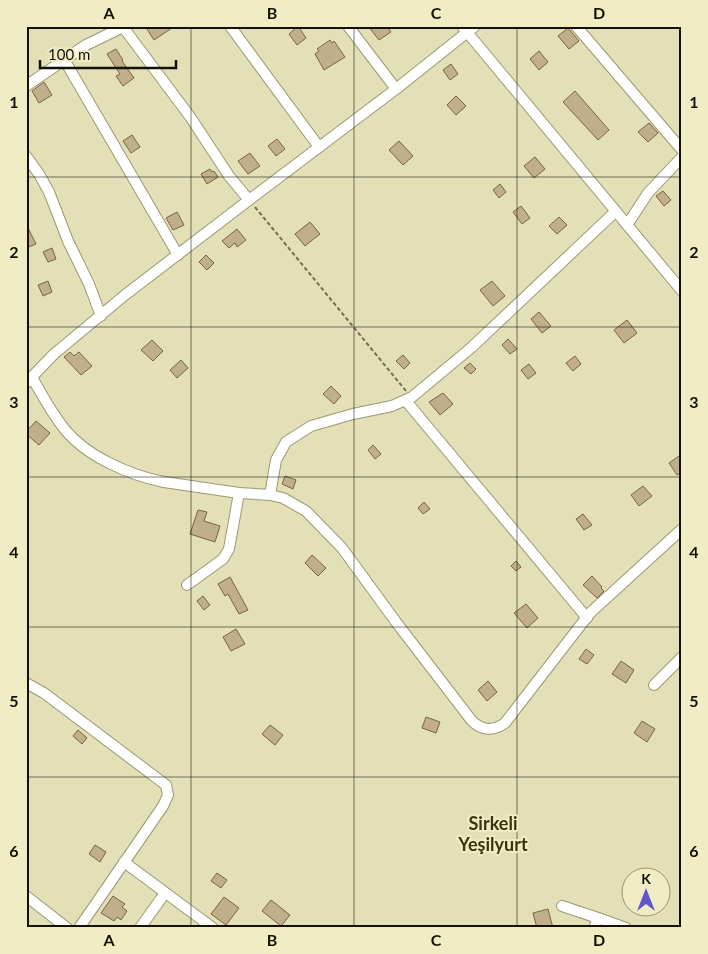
<svg xmlns="http://www.w3.org/2000/svg" width="708" height="954" font-family="Lato,sans-serif">
<style>
.building{fill:#c1ae8b;stroke:#766444}
.lines{fill:none;stroke-linecap:round;stroke-linejoin:round}
.minor-casing{stroke:#9c9873;stroke-width:12}
.path{stroke:#726f56;stroke-width:2;stroke-dasharray:4 2.5;stroke-linecap:butt}
.minor{stroke:#fff;stroke-width:10}
.grid{fill:none;stroke:#131104;stroke-width:1;stroke-opacity:0.55}
.labels{text-anchor:middle;stroke-width:4;stroke-linejoin:round;paint-order:stroke}
.district-label{font-size:18px;font-weight:bold;fill:#383411;stroke:#f0ecc4}
.neatline{fill:none;stroke:#131104;stroke-width:2}
.grid-label{font-size:16px;text-anchor:middle;font-weight:bold;fill:#131104}
</style>
<rect width="100%" height="100%" fill="#e3dfb7"/>
<g class="building">
<polygon points="145,26 175,26 154,40"/>
<polygon points="298,26 306,38 297,45 289,34"/>
<polygon points="368,26 387,26 391,32 379,40"/>
<polygon points="568,28 579,41 569,49 558,36"/>
<polygon points="330,40 332,43 334,41 345,57 324,70 315,54 319,51 317,49"/>
<polygon points="116,49 123,60 122,61 134,78 123,86 116,76 120,74 107,54"/>
<polygon points="539,51 548,62 539,70 530,59"/>
<polygon points="451,64 458,74 450,80 443,70"/>
<polygon points="44,82 52,95 39,103 32,91"/>
<polygon points="575,91 609,130 598,140 563,102"/>
<polygon points="456,96 466,106 456,115 447,105"/>
<polygon points="649,123 658,133 648,142 638,132"/>
<polygon points="132,135 140,147 131,153 123,141"/>
<polygon points="277,139 285,149 276,156 268,146"/>
<polygon points="399,141 413,156 403,165 389,150"/>
<polygon points="250,153 260,166 248,174 238,161"/>
<polygon points="535,157 545,169 534,178 524,166"/>
<polygon points="210,169 212,172 214,171 218,177 207,184 201,174"/>
<polygon points="500,184 506,192 499,198 493,190"/>
<polygon points="663,191 671,200 664,206 656,196"/>
<polygon points="521,206 530,218 522,224 513,212"/>
<polygon points="177,212 184,225 173,230 166,218"/>
<polygon points="559,217 567,225 557,234 549,226"/>
<polygon points="310,222 320,234 305,246 295,234"/>
<polygon points="26,224 36,244 26,248"/>
<polygon points="237,229 246,240 237,247 235,243 229,248 222,241"/>
<polygon points="52,248 56,259 48,262 43,252"/>
<polygon points="206,255 214,263 207,270 199,262"/>
<polygon points="48,281 52,292 43,296 38,285"/>
<polygon points="492,281 505,296 493,306 480,290"/>
<polygon points="539,312 551,326 542,333 531,319"/>
<polygon points="627,320 637,333 624,343 614,330"/>
<polygon points="508,339 517,349 510,354 502,345"/>
<polygon points="152,340 163,351 153,361 141,350"/>
<polygon points="70,352 74,356 79,352 92,366 81,375 64,357"/>
<polygon points="403,355 410,363 404,369 396,361"/>
<polygon points="575,356 581,364 573,371 566,363"/>
<polygon points="181,360 188,368 177,378 170,370"/>
<polygon points="470,363 476,369 471,374 464,368"/>
<polygon points="529,364 536,373 528,379 521,370"/>
<polygon points="331,386 341,396 334,404 323,394"/>
<polygon points="443,393 453,404 440,415 429,402"/>
<polygon points="36,421 50,433 39,445 26,434 26,432"/>
<polygon points="373,445 381,454 375,459 368,450"/>
<polygon points="682,454 682,472 677,475 669,463"/>
<polygon points="285,476 296,480 293,489 282,484"/>
<polygon points="643,486 652,496 639,506 631,495"/>
<polygon points="424,502 430,509 423,514 418,508"/>
<polygon points="198,510 207,512 204,521 220,526 215,542 190,534"/>
<polygon points="583,514 592,525 584,530 576,519"/>
<polygon points="312,555 326,568 318,576 305,563"/>
<polygon points="516,561 521,567 516,571 511,566"/>
<polygon points="592,576 602,587 601,588 604,591 597,598 583,585"/>
<polygon points="230,577 248,610 239,614 228,594 225,596 218,584"/>
<polygon points="203,596 210,605 204,610 197,601"/>
<polygon points="526,604 538,618 527,628 514,613"/>
<polygon points="236,629 245,644 231,651 223,637"/>
<polygon points="586,649 594,655 587,664 579,659"/>
<polygon points="621,661 634,670 626,683 612,674"/>
<polygon points="488,681 497,692 487,701 478,690"/>
<polygon points="426,717 440,722 436,733 422,728"/>
<polygon points="642,721 655,729 647,742 634,733"/>
<polygon points="270,725 283,735 275,745 262,734"/>
<polygon points="78,730 87,738 82,744 73,736"/>
<polygon points="95,845 106,852 100,862 89,854"/>
<polygon points="217,873 227,880 221,888 211,881"/>
<polygon points="113,896 125,904 122,907 127,911 121,920 117,917 114,921 101,913"/>
<polygon points="224,897 239,908 226,925 211,914"/>
<polygon points="271,900 290,915 281,926 262,911"/>
<polygon points="548,909 553,928 537,928 533,913"/>
</g>
<g class="lines">
<defs>
<g id="minor">
<polyline points="230,26 319,147"/>
<polyline points="348,26 396,89"/>
<polyline points="462,26 682,291"/>
<polyline points="576,26 682,150"/>
<polyline points="65,61 178,255"/>
<polyline points="26,86 86,45 123,27 191,118 229,176 249,200"/>
<polyline points="26,156 39,174 49,192 68,241 89,284 101,316"/>
<polyline points="627,225 648,193 682,157"/>
<path d="M32,378C42,394 51,412 63,427C85,456 129,475 164,482L239,493L270,495L283,498L306,511L342,548L396,622L472,721C482,731 494,731 505,723L590,613L682,529"/>
<polyline points="26,383 54,354 125,295 249,200 396,89 475,26"/>
<polyline points="406,401 587,618"/>
<polyline points="270,495 276,460 286,442 311,426 353,414 392,406 412,397 472,347 615,212"/>
<polyline points="187,585 223,559 229,549 239,493"/>
<polyline points="26,683 44,693 166,785 168,795 163,806 79,928"/>
<polyline points="654,685 682,657"/>
<polyline points="124,862 213,928"/>
<polyline points="26,896 67,928"/>
<polyline points="562,906 598,918"/>
<polyline points="140,928 165,893"/>
<polyline points="594,928 598,918 626,928"/>
</g>
</defs>
<use href="#minor" class="minor-casing"/>
<polyline class="path" points="255,207 406,391"/>
<use href="#minor" class="minor"/>
</g>
<path class="grid" d="M191,26V928M354,26V928M517,26V928M26,177H682M26,327H682M26,477H682M26,627H682M26,777H682"/>
<g class="labels">
<g class="district-label">
<text x="493" y="830">Sirkeli<tspan x="493" dy="21">Yeşilyurt</tspan></text>
</g>
</g>
<rect width="708" height="954" fill="none" stroke="#f0ecc4" stroke-width="55"/>
<g transform="translate(646 892)"><circle r="24" fill="#f0ecc4" stroke="#989477"/>
<path d="M0-4L9 19L0 12L-9 19Z" fill="#6055cd"/>
<text y="-8" font-size="14" font-weight="bold" text-anchor="middle" fill="#131104">K</text>
</g>
<path d="M40 60v8h136v-8" fill="none" stroke="#131104" stroke-width="2.5"/>
<text x="48" y="60" font-size="15" fill="#131104" stroke="#f0ecc4" stroke-width="4" paint-order="stroke">100 m</text>
<rect x="28" y="28" width="652" height="898" class="neatline"/>
<g class="grid-label">
<text x="109" y="19">A</text>
<text x="272" y="19">B</text>
<text x="436" y="19">C</text>
<text x="599" y="19">D</text>
<text x="14" y="108">1</text>
<text x="694" y="108">1</text>
<text x="14" y="258">2</text>
<text x="694" y="258">2</text>
<text x="14" y="408">3</text>
<text x="694" y="408">3</text>
<text x="14" y="558">4</text>
<text x="694" y="558">4</text>
<text x="14" y="707">5</text>
<text x="694" y="707">5</text>
<text x="14" y="857">6</text>
<text x="694" y="857">6</text>
<text x="109" y="946">A</text>
<text x="272" y="946">B</text>
<text x="436" y="946">C</text>
<text x="599" y="946">D</text>
</g>
</svg>
